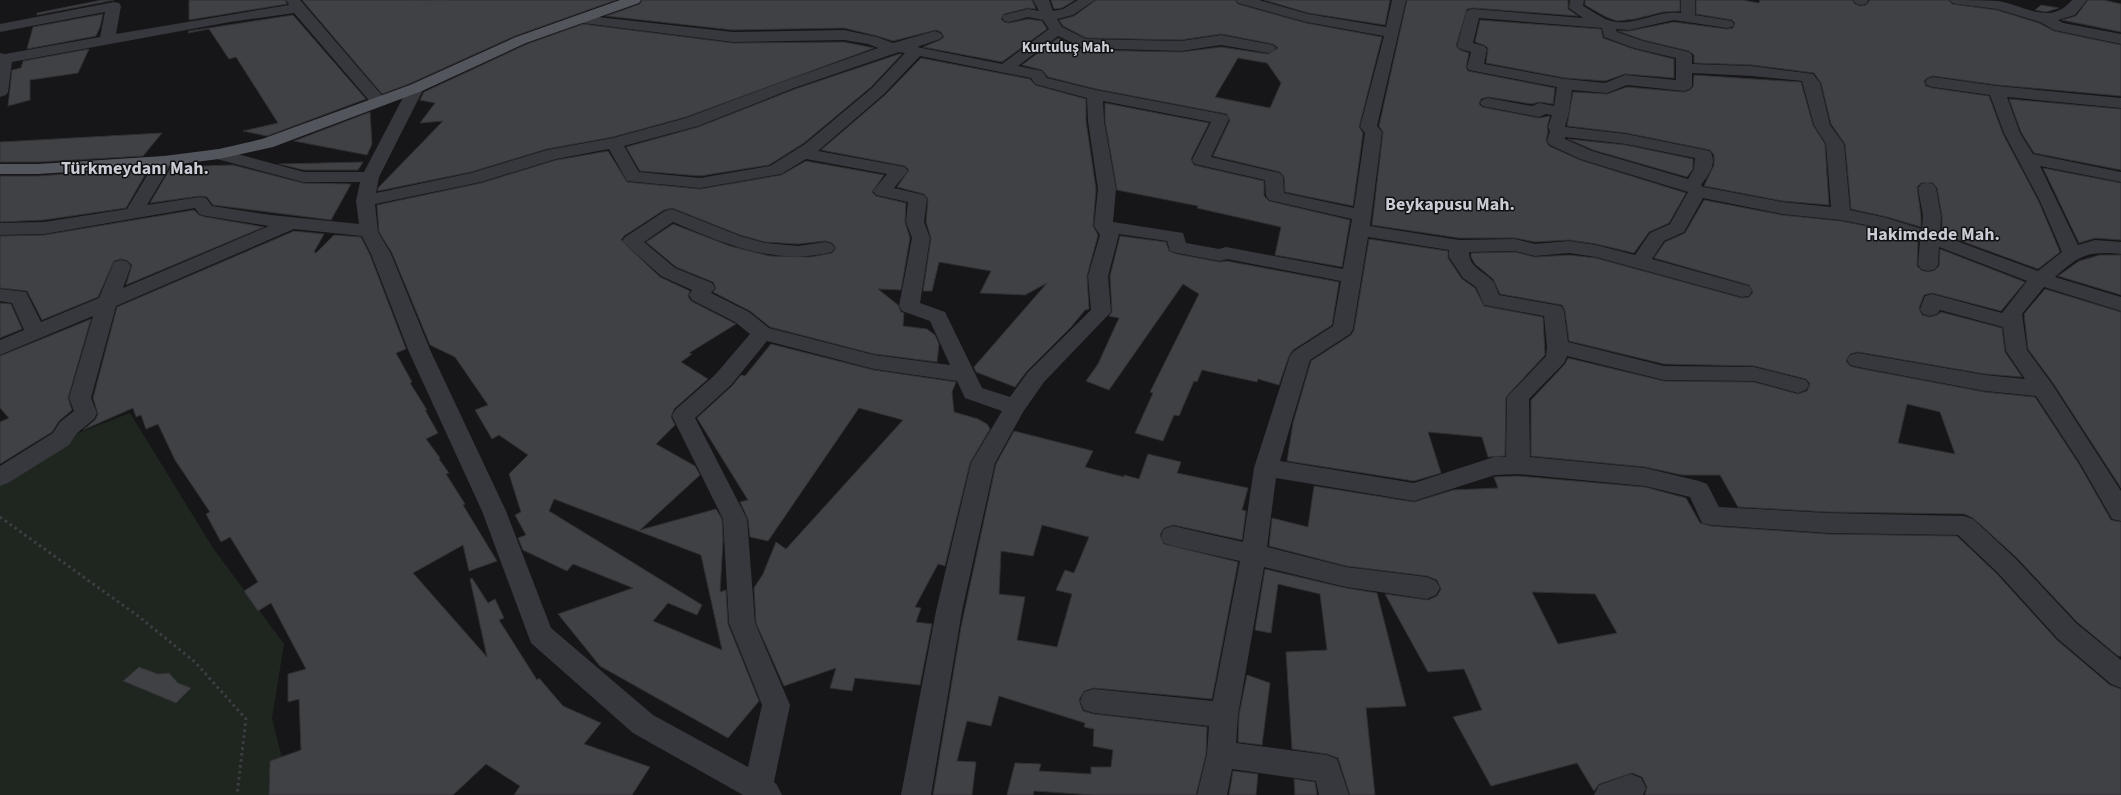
<svg xmlns="http://www.w3.org/2000/svg" width="2121" height="795" font-family="'Source Sans 3',sans-serif">
<style>
.green{fill:#1e261f}
.building{fill:#404145;stroke:#303034;fill-rule:evenodd}
.lines{fill:none;stroke-linecap:round;stroke-linejoin:round}
.path-far1{stroke:#3d3f44;stroke-width:2;stroke-dasharray:1.5 2;stroke-linecap:butt}
.path{stroke:#3d3f44;stroke-width:3;stroke-dasharray:2.5 3.5;stroke-linecap:butt}
.minor{fill:#37383d;fill-rule:evenodd}
.major{fill:#53555c;fill-rule:evenodd}
.labels{text-anchor:middle;stroke-width:3;stroke-linejoin:round;paint-order:stroke}
.far-district-label{font-size:15px;font-weight:bold;fill:#c9ccd4;stroke:#111113}
.district-label{font-size:18px;font-weight:bold;fill:#c9ccd4;stroke:#111113}
</style>
<rect width="100%" height="100%" fill="#161618"/>
<polygon class="green" points="130,413 213,548 284,644 272,718 291,795 0,795 0,481 73,435"/>
<g class="building">
<polygon points="102,0 114,0 37,15 37,13"/>
<polygon points="189,0 285,0 287,4 189,20"/>
<polygon points="302,0 616,0 515,36 409,84 382,94"/>
<polygon points="642,0 1032,0 1036,9 1028,8 1004,14 1001,19 1004,22 1009,23 1028,19 1042,21 1047,29 1002,62 923,47 940,40 944,37 941,32 936,30 893,41 877,36 844,28 733,30 606,16 640,4"/>
<polygon points="1051,0 1075,0 1062,8 1054,9"/>
<path d="M1096,0H1235L1238,4L1306,23L1382,37L1359,127L1363,133L1353,206L1285,192L1284,177L1280,172L1213,156L1230,120L1227,114L1096,89L1048,77L1042,70L1022,65L1058,38L1083,50L1181,52L1221,47L1268,54L1278,48L1273,44L1221,34L1181,40L1086,38L1063,26L1059,20L1074,16ZM1238,58L1267,63L1281,83L1270,108L1215,97Z"/>
<polygon points="1264,0 1390,0 1385,25 1308,13"/>
<polygon points="1407,0 1568,0 1568,9 1578,16 1473,8 1467,9 1456,46 1460,50 1469,53 1466,67 1468,71 1555,88 1553,104 1539,102 1532,104 1488,97 1481,99 1479,104 1482,107 1539,118 1550,116 1547,127 1548,131 1546,141 1549,146 1580,160 1686,193 1669,223 1649,232 1634,253 1596,244 1569,240 1535,242 1515,238 1459,238 1372,225 1383,132 1379,126"/>
<polygon points="1585,0 1680,0 1680,11 1663,12 1635,19 1617,21 1606,17 1585,5"/>
<polygon points="1696,0 1742,0 1759,3 1760,0 1852,0 1855,4 1860,6 1866,5 1870,0 1949,0 1952,4 1997,10 2039,23 2054,31 2121,45 2121,96 1997,85 1933,76 1927,78 1924,81 1926,86 1933,88 1989,96 2003,134 2039,202 2060,252 2038,269 1942,234 1942,216 1937,188 1933,183 1921,183 1917,187 1921,216 1921,227 1887,217 1851,209 1845,144 1831,124 1821,83 1814,73 1752,65 1694,63 1694,55 1689,51 1643,40 1618,31 1629,31 1674,22 1727,29 1733,28 1735,23 1732,20 1696,14"/>
<polygon points="2088,0 2104,0 2121,4 2121,32 2062,20 2076,16"/>
<polygon points="2041,5 2059,8 2046,12 2035,10"/>
<polygon points="103,14 100,27 96,36 27,49 33,27"/>
<polygon points="293,15 366,99 267,136 243,131 278,123 236,57 229,59 209,29 188,33 189,31"/>
<polygon points="1480,20 1601,29 1603,38 1634,49 1674,59 1674,78 1625,74 1605,81 1565,78 1486,63 1488,48 1484,45 1475,42"/>
<polygon points="583,24 733,43 844,42 874,48 686,117 613,137 547,149 471,172 378,191 378,188 443,121 420,123 435,103 420,100 424,92 527,44"/>
<polygon points="89,49 78,73 30,80 30,100 8,106 12,70 21,68 23,61"/>
<polygon points="899,54 902,54 871,87 804,143 769,165 700,176 640,171 626,147 698,127 795,89"/>
<polygon points="921,58 1030,79 1035,85 1086,99 1086,121 1096,189 1093,226 1098,235 1087,276 1089,309 1085,310 1071,327 1027,371 1015,387 976,372 974,367 1047,283 1025,295 980,293 991,271 939,262 932,291 923,291 931,238 926,222 928,199 924,194 897,187 909,170 905,166 821,150 885,95"/>
<polygon points="1694,75 1801,82 1813,125 1825,144 1829,205 1782,201 1704,186 1714,165 1714,155 1710,150 1626,133 1567,126 1573,92 1607,94 1627,87 1684,92 1690,90 1693,87"/>
<polygon points="2009,99 2121,109 2121,170 2034,153 2021,132"/>
<polygon points="1105,103 1209,123 1191,159 1194,165 1264,181 1264,196 1269,201 1350,220 1342,267 1275,255 1281,227 1197,208 1198,206 1117,190 1105,121"/>
<polygon points="370,112 372,144 367,155 294,141"/>
<polygon points="162,133 143,156 38,162 0,162 0,142"/>
<polygon points="1568,139 1626,145 1693,159 1693,169 1687,177 1593,150"/>
<path d="M608,151L627,182L700,189L781,175L806,161L884,175L872,192L876,196L906,203L905,222L910,238L901,290L878,289L898,305L901,312L904,313L903,326L927,329L935,335L939,344L937,362L874,354L770,327L750,311L713,292L716,288L713,282L676,267L646,242L673,224L730,246L770,256L811,257L832,253L836,248L832,243L825,241L798,244L765,242L740,235L672,208L664,210L624,236L621,240L660,277L690,291L688,296L691,301L736,324L689,353L692,354L681,362L708,379L674,409L671,417L675,425L656,444L695,466L700,475L640,530L716,509L722,519L723,540L720,592L726,590L728,624L759,701L728,738L600,666L558,614L633,588L573,564L567,571L523,550L518,538L526,535L515,515L521,512L509,474L528,455L499,435L492,439L475,410L488,405L455,357L430,345L392,253L379,232L377,205L481,183L556,160ZM554,499L701,555L722,650L653,621L668,603L697,615L702,605L549,511Z"/>
<polygon points="363,162 358,170 304,170 279,164"/>
<polygon points="233,165 303,183 351,184 331,220 213,205 207,197 200,196 150,203 171,167"/>
<polygon points="149,168 126,208 44,220 0,222 0,176 38,176"/>
<polygon points="2043,168 2121,183 2121,240 2095,238 2079,243"/>
<path d="M1704,200L1782,215L1841,221L1876,228L1918,242L1917,266L1921,270L1928,272L1935,270L1939,266L1940,249L2025,282L2001,311L1932,293L1924,295L1919,308L1922,315L1930,317L1937,315L1941,312L2002,328L2005,352L2022,377L1985,374L1858,352L1850,354L1846,361L1850,366L1858,368L1985,392L2035,397L2079,464L2111,520L2121,522V656H2118L2077,622L2017,558L1973,518L1964,514L1828,512L1738,507L1720,475H1682L1645,467L1531,456V400L1565,364L1568,358L1664,381L1754,382L1798,394L1807,391L1810,384L1806,379L1754,366L1664,364L1569,341L1565,311L1562,305L1500,294L1493,279L1475,264L1471,257V253L1515,252L1535,257L1569,255L1596,258L1742,298L1749,297L1753,292L1749,285L1654,258L1665,242L1685,233ZM1907,404L1940,412L1955,454L1898,443Z"/>
<polygon points="194,210 199,215 206,217 264,227 126,285 132,265 128,261 121,259 114,261 98,297 42,320 27,291 0,288 0,236 44,235"/>
<polygon points="294,231 324,234 314,252 316,253 334,235 361,237 370,255 406,349 396,353 412,382 410,383 427,410 425,410 438,433 426,439 440,458 439,459 449,473 446,474 465,504 463,505 497,561 469,571 463,545 413,573 487,657 470,579 472,578 488,603 495,599 504,618 499,620 537,680 539,678 563,706 601,723 584,744 650,767 632,795 514,795 520,786 486,764 453,795 269,795 270,761 301,750 299,699 288,702 288,674 306,669 271,603 258,611 244,591 258,582 230,537 221,542 206,514 210,512 175,460 158,424 146,429 141,415 136,417 133,408 83,430 95,420 98,414 93,398 117,307"/>
<polygon points="1120,236 1166,242 1169,251 1177,254 1220,262 1227,261 1339,282 1332,325 1293,350 1289,356 1279,385 1258,379 1257,382 1202,370 1197,382 1194,381 1179,416 1174,415 1163,441 1135,433 1153,393 1150,392 1199,294 1183,284 1109,390 1086,381 1098,364 1119,318 1109,316 1112,312 1110,276"/>
<polygon points="1369,239 1448,251 1448,258 1462,279 1475,288 1484,306 1543,317 1545,355 1506,397 1505,456 1488,457 1482,437 1428,432 1441,473 1414,481 1287,461 1293,423 1311,361 1351,335 1354,330"/>
<polygon points="2100,255 2121,255 2121,295 2058,276 2079,261"/>
<polygon points="2045,289 2121,312 2121,488 2053,383 2028,349 2024,314"/>
<polygon points="0,303 11,304 22,329 0,338"/>
<polygon points="91,319 68,398 72,410 59,421 52,432 0,464 0,422 9,418 0,408 0,356"/>
<polygon points="771,344 874,370 956,382 952,392 954,412 978,419 987,424 990,429 970,463 945,566 938,564 915,607 921,608 916,622 932,624 920,685 855,678 852,691 830,688 836,668 784,686 756,623 754,588 763,574 776,542 786,549 903,420 859,408 768,541 750,537 748,519 740,502 748,500 697,418 732,386 741,375 745,376"/>
<path d="M1014,431L1093,451L1085,467L1124,477V475L1139,479L1148,454L1181,462L1177,473L1248,488L1242,510L1246,511L1242,540L1173,525L1164,528L1160,535L1164,544L1238,562L1212,699L1094,688L1084,691L1079,700L1083,711L1094,714L1207,727L1206,754L1196,795H1093L1034,791L1033,795H1007L1015,763L1041,764L1039,771L1091,774V767H1111L1113,750L1093,746L1094,729L1084,727L1085,723L999,696L991,726L967,721L957,761L976,762L972,795H933L961,627L996,464ZM1042,525L1089,537L1074,573L1065,570L1056,590L1072,594L1057,647L1017,640L1025,597L999,594L1001,551L1033,556Z"/>
<path d="M1518,476L1645,487L1686,498L1700,523L1711,526L1828,534L1957,536L1997,574L2057,640L2110,685L2121,689V795H1645L1647,787L1642,777L1632,773L1599,784L1594,791L1577,763L1491,786L1453,717L1482,710L1464,669L1428,672L1385,594L1428,600L1437,596L1441,589L1437,580L1427,576L1346,566L1269,546L1272,518L1308,527L1314,486L1414,502L1453,490L1498,488L1494,477ZM1532,592L1595,594L1617,633L1558,644Z"/>
<polygon points="1265,569 1346,588 1377,593 1406,706 1366,708 1375,795 1350,795 1338,758 1327,754 1292,749 1286,652 1327,650 1320,594 1278,584 1271,633 1255,630"/>
<polygon points="139,667 158,674 169,673 178,683 191,688 176,703 123,681"/>
<polygon points="1247,675 1270,683 1262,745 1238,742 1239,715"/>
<polygon points="1233,771 1258,774 1256,795 1229,795"/>
<polygon points="1294,779 1315,782 1317,795 1295,795"/>
</g>
<g class="lines">
<polyline class="path-far1" points="353,42 419,7 443,0"/>
<polyline class="path" points="0,517 138,616 195,662 246,719 237,795"/>
<g class="minor">
<polygon points="286,0 300,0 385,99 387,102 385,105 373,105 294,13 230,22 12,62 8,92 6,95 0,97 0,53 5,54 100,37 105,12 0,32 0,24 114,2 119,3 121,6 116,34 289,5"/>
<path d="M1033,0H1049L1053,11L1063,9L1078,0H1095L1073,15L1057,19L1062,27L1086,39L1181,41L1221,35L1273,45L1276,48L1273,51L1268,53L1221,45L1181,51L1083,48L1058,36L1018,66L1042,71L1047,78L1096,90L1227,115L1229,119L1211,157L1280,173L1283,177L1284,193L1354,208L1365,133L1360,127L1384,36L1306,22L1238,3L1236,0H1259L1308,14L1386,27L1392,0H1406L1377,126L1382,132L1370,226L1459,240L1515,239L1535,244L1569,241L1596,245L1635,255L1650,233L1670,224L1688,192L1580,159L1550,145L1547,141L1550,131L1548,127L1552,115L1546,114L1539,117L1482,106L1480,103L1482,100L1488,98L1532,106L1539,103L1554,106L1557,87L1469,70L1467,67L1471,52L1460,49L1457,46L1466,13L1468,10L1473,9L1583,18L1569,8L1570,0H1584L1583,6C1591,10 1600,17 1608,20C1631,29 1657,9 1681,13V0H1695V15L1732,21L1734,24L1732,27L1727,28L1674,20L1629,30L1616,29L1617,32L1643,41L1689,52L1692,55V64L1752,66L1813,74L1820,83L1830,125L1844,144L1850,210L1887,218L1922,229L1923,216L1918,188L1921,184L1927,183L1933,184L1936,188L1941,216L1940,235L2038,271L2062,252L2040,201L2004,133L1990,95L1933,87L1927,85L1925,82L1927,79L1933,77L1997,86L2121,98V108L2007,97L2020,133L2033,154L2121,172V182L2040,166L2078,245L2095,240L2121,242V254C2087,251 2080,255 2055,277L2121,297V311L2044,287L2022,314L2027,350L2052,384L2121,491V521L2112,519L2080,463L2036,396L1985,391L1858,367L1850,365L1847,360L1850,355L1858,353L1985,375L2025,379L2006,351L2003,327L1940,310L1937,314L1930,316L1923,314L1920,309L1925,296L1932,294L2002,313L2027,281L1939,247L1938,265L1935,269L1928,271L1921,269L1918,265L1920,241L1876,227L1841,220L1782,214L1703,198L1684,232L1664,241L1652,259L1749,286L1752,291L1749,296L1742,297L1596,257L1569,253L1535,256L1515,251L1469,252C1469,267 1483,271 1492,280C1495,284 1497,290 1499,295L1561,306L1564,311L1568,342L1664,366L1754,367L1806,380L1809,385L1806,390L1798,393L1754,381L1664,380L1567,356L1564,363L1529,399L1530,457L1645,468L1699,481L1707,484L1719,507L1828,513L1964,516L1973,519L2016,559L2076,623L2121,660V688L2111,684L2058,639L1998,573L1958,535L1828,533L1711,525L1702,523L1690,497L1645,486L1518,474L1495,475L1414,501L1276,478L1267,547L1346,567L1427,577L1436,581L1440,588L1436,595L1427,599L1346,587L1264,567L1238,715L1236,743L1327,755L1337,759L1349,795H1319L1316,781L1232,769L1227,795H1197L1207,754L1209,726L1094,713L1084,710L1080,701L1084,692L1094,689L1213,701L1240,561L1173,546L1164,543L1161,536L1164,529L1173,526L1243,542L1254,468L1290,356L1294,351L1333,326L1341,281L1227,259L1220,261L1177,253L1170,251L1167,241L1119,234L1108,276L1111,312L1044,382L1023,412L995,463L962,611L931,795H901L936,611L971,463L1002,411L965,398L957,381L874,369L767,341L731,385L695,418L747,519L755,623L790,705L774,782L777,785L782,795H743L633,733L531,643L482,511L409,352L371,254L362,236L294,229L116,306L91,398L97,413L94,419L76,434L69,445L8,483L0,486V466L53,433L60,422L74,411L69,398L93,316L0,355V340L24,330L12,303L0,301V289L26,292L41,322L99,298L114,262L121,260L128,262L131,266L123,288L269,226L206,216L199,214L195,208L44,234L0,235V223L44,222L127,209L158,157L164,156L170,157L173,161L147,205L200,197L206,198L212,206L271,215L359,224L356,201L360,182H303L213,158L210,154L213,150L219,149L304,172H364L408,88L410,85H422L424,88L379,177L376,193L471,173L547,150L613,138L686,118L782,82L878,48L868,44L844,40L733,42L575,22L573,19L575,16L580,15L733,32L844,30L877,37L893,43L935,31L940,33L943,36L940,39L917,47L1002,64L1049,29L1043,20L1028,17L1009,22L1004,21L1002,18L1004,15L1028,9L1039,11ZM1479,18L1602,28L1604,37L1634,48L1676,58V80L1625,75L1605,83L1565,79L1484,64L1487,49L1484,46L1473,43ZM899,52L905,53L872,88L805,144L770,166L700,178L639,172L624,146L698,126L794,88ZM920,56L1031,78L1035,84L1087,98L1088,121L1098,189L1094,226L1100,235L1088,276L1091,310L1028,372L1010,397L982,388L945,312L920,303L930,238L924,222L927,199L924,195L894,188L908,171L905,167L818,151L884,94ZM1692,73L1752,76L1802,81L1814,125L1826,144L1831,207L1782,202L1703,187L1701,185C1708,176 1718,163 1710,151L1626,134L1565,127L1569,112L1572,90L1607,93L1627,85L1684,91L1690,89L1692,86ZM1103,101L1211,122L1192,160L1195,164L1265,180L1266,196L1269,200L1352,219L1343,269L1226,247L1219,249L1186,243L1183,233L1113,222L1116,189L1104,121ZM1565,137L1626,144L1695,158L1694,169L1688,179L1592,151L1565,139ZM609,149L627,181L700,188L781,174L806,159L887,174L873,191L876,195L908,202L906,222L912,238L899,306L902,311L930,321L950,365L874,355L769,328L749,312L711,293L715,288L712,283L675,268L644,242L673,222C724,244 776,266 832,252L835,248L832,244L825,242L798,246L765,243L740,236L672,209L665,211L625,237L622,241L661,276L692,290L689,295L692,300L735,322L750,334L715,375L675,410L672,416L723,519L729,623L762,705L748,767L653,715L551,628L506,511L431,352L391,254L378,232L375,204L481,182L556,159ZM1368,237L1449,250V257L1463,278L1476,287L1484,305L1544,316L1547,347L1546,356L1507,397L1506,457H1494L1414,483L1280,461L1310,360L1350,334L1353,329Z"/>
<path d="M1853,0H1868V1L1866,4C1860,6 1856,5 1853,0Z"/>
<path d="M1950,0C1966,0 1983,0 1999,1C2026,6 2050,26 2072,0H2087L2075,15L2058,20L2063,23L2121,34V44L2054,30L2040,22L1997,9L1957,4L1952,3Z"/>
<polygon points="1631,774 1641,778 1646,788 1643,795 1594,795 1599,785"/>
</g>
<polygon class="major" points="620,0 641,0 639,3 526,43 422,91 273,147 219,159 164,166 38,174 0,174 0,164 38,164 164,156 219,149 262,139 410,85 516,37"/>
</g>
<g class="labels">
<g class="far-district-label">
<text x="1068" y="52">Kurtuluş Mah.</text>
</g>
<g class="district-label">
<text x="135" y="174">Türkmeydanı Mah.</text>
<text x="1450" y="210">Beykapusu Mah.</text>
<text x="1933" y="240">Hakimdede Mah.</text>
</g>
</g>
</svg>
